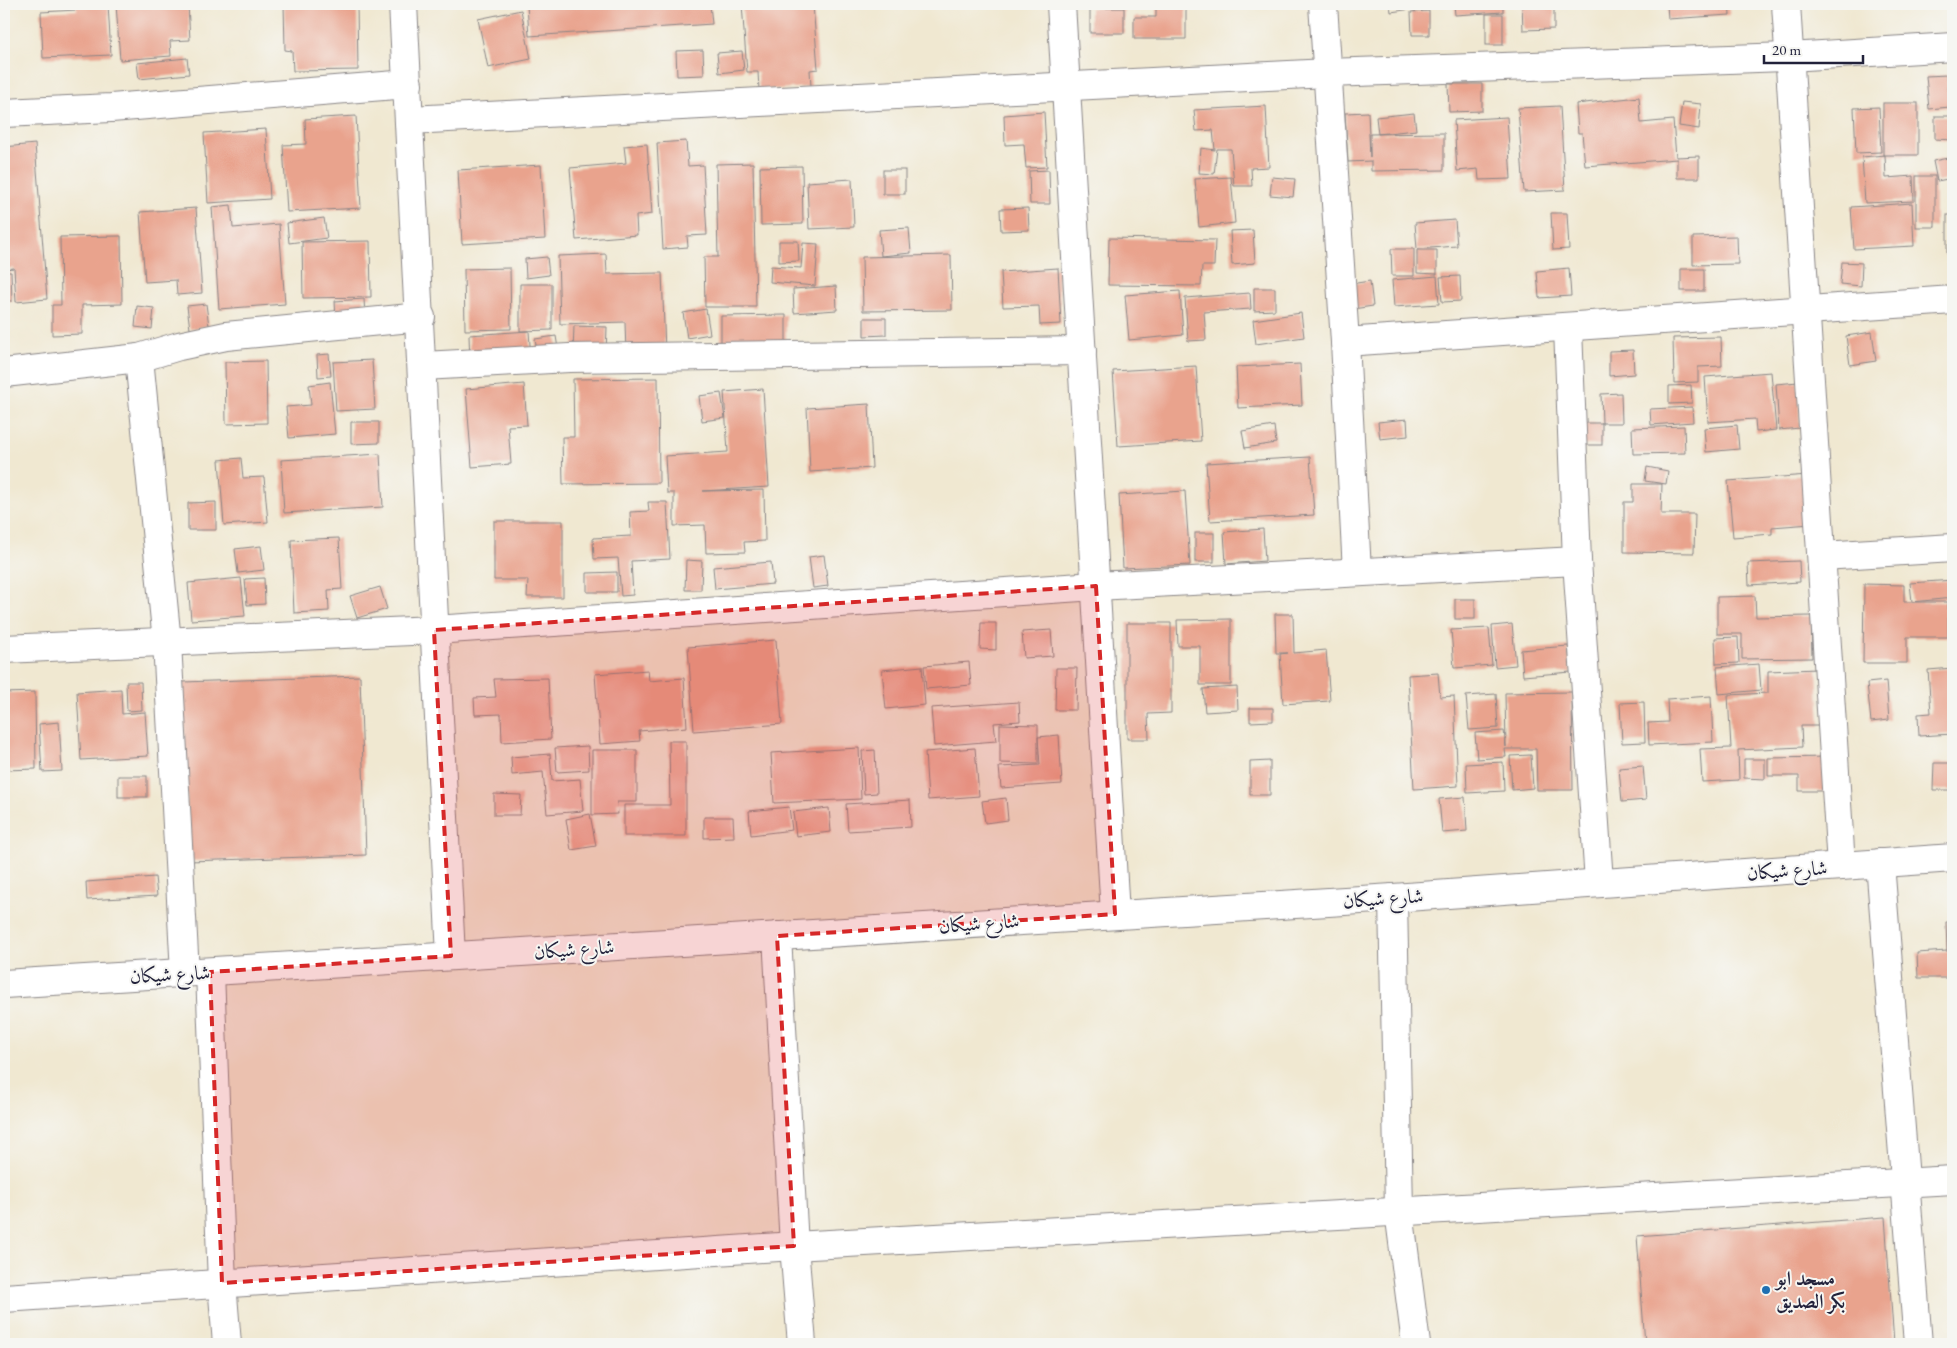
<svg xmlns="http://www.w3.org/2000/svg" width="1957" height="1348" font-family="'EB Garamond',Amiri,serif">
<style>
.building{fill:#e9a38d}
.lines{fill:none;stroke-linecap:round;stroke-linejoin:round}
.minor-casing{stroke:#898586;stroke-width:30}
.minor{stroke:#fff;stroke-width:28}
.marked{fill:#d62828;fill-opacity:0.2;stroke:#d62828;stroke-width:4;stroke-dasharray:10 6;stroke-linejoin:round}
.poi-dot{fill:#1f6fb2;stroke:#f6f6f2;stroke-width:2}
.labels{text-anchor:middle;stroke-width:4;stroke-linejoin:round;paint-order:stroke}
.street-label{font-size:20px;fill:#22223b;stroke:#f6f6f2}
.poi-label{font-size:20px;font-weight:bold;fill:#22223b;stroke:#f6f6f2;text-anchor:start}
</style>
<rect width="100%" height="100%" fill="#f6f6f2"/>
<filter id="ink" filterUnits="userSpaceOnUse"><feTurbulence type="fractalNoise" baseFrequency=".02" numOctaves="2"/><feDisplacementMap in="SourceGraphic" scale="10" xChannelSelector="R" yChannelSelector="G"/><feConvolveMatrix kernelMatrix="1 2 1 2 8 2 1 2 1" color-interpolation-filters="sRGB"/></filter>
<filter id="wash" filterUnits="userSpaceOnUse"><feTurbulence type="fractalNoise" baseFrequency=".0096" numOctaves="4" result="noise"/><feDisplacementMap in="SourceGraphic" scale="20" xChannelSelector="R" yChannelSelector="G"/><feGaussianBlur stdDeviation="1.12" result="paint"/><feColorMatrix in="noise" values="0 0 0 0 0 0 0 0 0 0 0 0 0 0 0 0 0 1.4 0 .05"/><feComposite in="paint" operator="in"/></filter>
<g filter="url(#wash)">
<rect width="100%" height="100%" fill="#f0e8d1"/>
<g id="blocks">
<g class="building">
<polygon points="76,4 108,4 111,55 43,58 41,12 77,10"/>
<polygon points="116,4 188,4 190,40 170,41 171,56 120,60"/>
<polygon points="284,4 357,4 358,70 293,71 292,51 285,50"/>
<polygon points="527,4 710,4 712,24 529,36"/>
<polygon points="742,4 813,4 818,69 810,70 811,87 759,90 758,72 747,72"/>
<polygon points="1156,4 1186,4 1186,39 1134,39 1134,17 1156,17"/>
<polygon points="1390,4 1439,4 1439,5 1391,12"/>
<polygon points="1454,4 1503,4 1503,12 1455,15"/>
<polygon points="1522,4 1554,4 1554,29 1523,30"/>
<polygon points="1667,4 1729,4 1730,15 1668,19"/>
<rect x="1090" y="8" width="34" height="25"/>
<polygon points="521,10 531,59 488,68 478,19"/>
<polygon points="1429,11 1429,35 1412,35 1411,12"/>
<rect x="1486" y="14" width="17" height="31"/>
<polygon points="703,50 704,75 677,76 676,51"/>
<polygon points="742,51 744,70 719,73 717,53"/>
<polygon points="187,58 189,74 139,79 137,63"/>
<polygon points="1947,75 1950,107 1929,109 1926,76"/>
<polygon points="1448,84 1482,84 1482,111 1449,112"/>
<polygon points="1639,97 1641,123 1673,120 1676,157 1699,156 1699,178 1677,178 1677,159 1585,166 1582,133 1578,133 1576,104"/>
<polygon points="1682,102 1701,104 1699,129 1679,126"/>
<rect x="1883" y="103" width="35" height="52"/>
<polygon points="1266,106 1269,167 1251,168 1252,186 1234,186 1231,149 1217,149 1214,174 1199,173 1201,148 1215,150 1213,130 1196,131 1194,110"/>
<polygon points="1560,106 1565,190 1524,192 1518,108"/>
<polygon points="1879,107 1881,152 1856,153 1854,108"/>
<polygon points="1044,112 1047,167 1026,168 1024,144 1005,145 1004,115"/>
<polygon points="1368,112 1370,157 1370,134 1444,133 1444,170 1371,171 1371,161 1348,162 1345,113"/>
<polygon points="1414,113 1416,130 1378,134 1376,117"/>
<polygon points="356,116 361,208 287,212 283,145 306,144 305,119"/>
<polygon points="1935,116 1953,116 1953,140 1935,139"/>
<polygon points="1507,117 1511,179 1479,180 1478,169 1457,171 1454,120"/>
<polygon points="266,129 270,199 208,203 204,133"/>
<polygon points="686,141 688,166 703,165 707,235 687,236 688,247 663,249 657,143"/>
<polygon points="35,144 47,299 16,302 14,268 4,269 4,147"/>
<polygon points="647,144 652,214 636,216 637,235 576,240 570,168 626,163 624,146"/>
<polygon points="1885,155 1886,178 1913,176 1914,201 1865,203 1862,157"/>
<polygon points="1953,157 1953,178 1937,181 1933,161"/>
<polygon points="753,163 756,307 705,307 704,257 718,257 716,164"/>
<polygon points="541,165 545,239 462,244 458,170"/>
<polygon points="802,166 803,224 761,225 760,167"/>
<rect x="883" y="170" width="22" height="24"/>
<polygon points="1049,170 1050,204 1030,204 1029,171"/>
<rect x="1916" y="176" width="19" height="51"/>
<polygon points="1231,177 1235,223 1199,227 1195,179"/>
<polygon points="1272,177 1295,179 1293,197 1270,195"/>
<polygon points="852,179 854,227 809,229 807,182"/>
<polygon points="1912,203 1914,246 1854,249 1851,207"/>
<polygon points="231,205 233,228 279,224 285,304 219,309 212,207"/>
<polygon points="196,208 202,293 177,295 176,280 145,282 140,212"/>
<polygon points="1028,208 1029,230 1001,231 1000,209"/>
<polygon points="1551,213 1567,213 1569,249 1553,250"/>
<rect x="1947" y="215" width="6" height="38"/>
<polygon points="324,218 327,238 289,243 287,223"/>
<polygon points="1455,220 1457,246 1417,249 1415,223"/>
<polygon points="909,228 911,253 881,256 879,230"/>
<polygon points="1253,230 1255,263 1232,265 1230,231"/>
<polygon points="121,236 122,304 82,305 82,334 52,335 52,305 61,305 60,237"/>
<polygon points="1737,236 1738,264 1693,265 1693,237"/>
<polygon points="1109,238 1215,240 1214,266 1202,266 1201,286 1108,285"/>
<polygon points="370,241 371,297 303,298 302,242"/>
<polygon points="779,241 798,241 799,261 779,262"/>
<polygon points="803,243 818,244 815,286 770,282 771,266 801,268"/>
<polygon points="1391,249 1414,249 1414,276 1392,276"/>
<polygon points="1417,250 1437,250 1437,274 1417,273"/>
<polygon points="606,254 607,274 662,273 665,351 626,353 625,322 560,324 558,256"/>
<polygon points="951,255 952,310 863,311 862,257"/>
<polygon points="547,257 549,275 526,278 525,259"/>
<polygon points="1842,262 1862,263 1861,286 1840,284"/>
<polygon points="510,268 511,329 465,330 464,269"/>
<polygon points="1058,268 1061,324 1040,325 1039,306 1003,307 1001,272"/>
<polygon points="1569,268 1571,296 1539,298 1537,271"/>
<rect x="1681" y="269" width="23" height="22"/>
<polygon points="4,272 11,272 12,301 4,301"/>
<polygon points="1437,276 1439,304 1394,307 1392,280"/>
<polygon points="1460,276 1461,301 1442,302 1440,277"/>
<polygon points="1370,281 1373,306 1353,309 1350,284"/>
<polygon points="520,284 552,284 552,330 520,331"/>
<polygon points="836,286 837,310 794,313 793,289"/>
<polygon points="1254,288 1275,288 1275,310 1254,311"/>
<polygon points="1180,291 1183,335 1129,340 1125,295"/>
<polygon points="1250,293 1251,309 1204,312 1206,340 1188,341 1185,298"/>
<polygon points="364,299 365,317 336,319 335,301"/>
<polygon points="206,304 209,326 190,329 187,306"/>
<polygon points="137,306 154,308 152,329 135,327"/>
<polygon points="706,309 710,334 687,338 683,313"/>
<polygon points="1301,313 1304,337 1256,344 1253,320"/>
<polygon points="786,315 786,343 721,347 721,316"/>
<polygon points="864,318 886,318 886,335 864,336"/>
<polygon points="574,326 607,327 606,354 573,353"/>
<polygon points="529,331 531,359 470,363 469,335"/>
<polygon points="1872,332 1876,361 1850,365 1846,336"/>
<polygon points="556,336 559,355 538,358 535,339"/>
<polygon points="1721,337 1722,366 1698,367 1698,382 1674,383 1673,338"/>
<polygon points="1633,350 1634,374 1609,376 1609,351"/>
<polygon points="329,354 331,376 318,377 317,355"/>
<polygon points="372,360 375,409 336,411 333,362"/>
<polygon points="266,361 267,423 226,424 225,362"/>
<polygon points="1300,364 1302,405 1238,408 1236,367"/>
<polygon points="1196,366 1201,441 1118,446 1113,371"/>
<polygon points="1771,372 1776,430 1756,432 1755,419 1708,422 1705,377"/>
<polygon points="658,378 659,483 563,484 562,437 574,437 573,379"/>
<polygon points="330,382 335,434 289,438 286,407 311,405 309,385"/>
<polygon points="1798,382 1800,428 1779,430 1776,384"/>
<polygon points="524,384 527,425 508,426 511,464 472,467 466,389"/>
<polygon points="1691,385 1692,403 1669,404 1669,386"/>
<polygon points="763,389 769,487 703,491 764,490 765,541 744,542 745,552 706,553 705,525 674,526 674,493 667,493 665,456 728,452 724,392"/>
<polygon points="721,393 725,418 702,421 699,396"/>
<polygon points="1621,393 1622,423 1602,423 1601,394"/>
<polygon points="869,404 872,468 810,472 807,408"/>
<polygon points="1692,407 1693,422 1651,425 1650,409"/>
<polygon points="1407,419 1408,436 1380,439 1378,422"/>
<polygon points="351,422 379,422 379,443 351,444"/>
<rect x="1577" y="423" width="25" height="22"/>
<polygon points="1737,425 1739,449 1706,452 1704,428"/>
<polygon points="1274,426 1276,443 1245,448 1242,431"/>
<polygon points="1684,426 1685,453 1633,454 1632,428"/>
<polygon points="380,454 383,507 284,513 281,460"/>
<polygon points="1310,457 1314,515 1210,521 1206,463"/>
<polygon points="241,458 243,478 264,477 268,522 224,525 219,460"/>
<polygon points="1647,467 1668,471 1666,484 1645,481"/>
<polygon points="1808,475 1811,524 1772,527 1772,534 1733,537 1728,481"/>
<polygon points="1633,484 1662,484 1661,514 1695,514 1694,553 1624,552 1624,502 1633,502"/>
<polygon points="1185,491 1190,565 1123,568 1119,495"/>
<polygon points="216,502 216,530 188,530 188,503"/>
<polygon points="648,502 667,502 670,559 631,561 633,595 621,596 618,558 594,559 593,538 631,536 630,512 649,511"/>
<polygon points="494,521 563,521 563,597 527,597 528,580 494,580"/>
<polygon points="1263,529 1265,561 1226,564 1224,532"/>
<rect x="1195" y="533" width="19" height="29"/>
<polygon points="339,538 342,589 328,590 329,611 294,613 291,540"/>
<polygon points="261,546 264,570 238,573 235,549"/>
<polygon points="824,555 828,586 813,588 809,557"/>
<polygon points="686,560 702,561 701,590 685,590"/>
<polygon points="1799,561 1800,582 1749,585 1748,563"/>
<polygon points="771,562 773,584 715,589 713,567"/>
<polygon points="617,572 617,592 587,592 587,573"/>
<polygon points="241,578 245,616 191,620 188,583"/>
<polygon points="264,578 265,604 247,605 245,579"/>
<polygon points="1953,580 1953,598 1912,602 1910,583"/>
<polygon points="1864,584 1904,585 1904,602 1948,602 1948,637 1907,637 1907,663 1863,663"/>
<polygon points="380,587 387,609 357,618 350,596"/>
<polygon points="1755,596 1756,617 1811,616 1812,658 1742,659 1742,634 1717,634 1717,597"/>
<rect x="1455" y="599" width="20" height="20"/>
<polygon points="1275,614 1293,614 1294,653 1326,650 1330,701 1283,704 1280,654 1288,653 1276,653"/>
<polygon points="1231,619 1231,685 1200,685 1200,646 1178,646 1177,620"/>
<polygon points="981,623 996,623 996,650 980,649"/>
<polygon points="1127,623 1171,623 1171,713 1148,714 1149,739 1127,739"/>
<polygon points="1512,624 1516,665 1495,667 1492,626"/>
<polygon points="1489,628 1492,665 1454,668 1451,630"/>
<polygon points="1051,630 1053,656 1024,658 1022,632"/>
<polygon points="1738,637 1739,663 1716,664 1715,638"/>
<polygon points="776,640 782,724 694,731 688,647"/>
<polygon points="1568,646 1571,672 1523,676 1521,650"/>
<polygon points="969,662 971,685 926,689 924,666"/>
<polygon points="1759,664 1761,690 1719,694 1717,667"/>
<polygon points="922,666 925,705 886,709 882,670"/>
<polygon points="1056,668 1077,668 1076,710 1055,710"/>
<polygon points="1953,668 1953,734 1919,736 1918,714 1931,713 1928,670"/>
<polygon points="1817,669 1820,726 1801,726 1802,747 1738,750 1739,780 1702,782 1700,749 1731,748 1728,695 1768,693 1768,671"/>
<polygon points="648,670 649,681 684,678 687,727 639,731 640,741 600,744 595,674"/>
<polygon points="1438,673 1440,697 1454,696 1458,786 1414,789 1408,675"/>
<polygon points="360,676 366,855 189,861 183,682"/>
<polygon points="548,678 551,739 502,742 501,714 475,715 474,698 496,697 494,679"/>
<polygon points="1886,681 1889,720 1871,722 1867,683"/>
<polygon points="126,682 141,682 142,710 127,711"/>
<polygon points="1237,687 1238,710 1205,712 1203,689"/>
<polygon points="121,689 122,714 145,712 148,756 81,760 77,692"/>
<polygon points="35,692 36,769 4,770 4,693"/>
<polygon points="1572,692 1573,790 1537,790 1536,749 1505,749 1506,757 1477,759 1475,733 1504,731 1506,747 1505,693"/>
<polygon points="1496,694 1498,728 1469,730 1466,696"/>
<polygon points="1711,696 1713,742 1649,745 1648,723 1668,722 1667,699"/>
<polygon points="1019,702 1020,721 994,723 996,741 934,746 931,708"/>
<polygon points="1644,702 1645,742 1622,743 1620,703"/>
<polygon points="1250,708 1273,708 1273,721 1250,722"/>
<polygon points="59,722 62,771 42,772 39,724"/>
<polygon points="1000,724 1038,725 1038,764 1000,763"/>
<polygon points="1059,735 1062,784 1001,788 999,767 1040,765 1038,737"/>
<polygon points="669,741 686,741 686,836 624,836 624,805 670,805"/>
<polygon points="588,746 589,770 557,772 555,748"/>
<polygon points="859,748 861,799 774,803 771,753"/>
<polygon points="975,748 979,796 928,800 925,752"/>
<polygon points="592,750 637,750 637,802 617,802 618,814 592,815"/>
<polygon points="875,750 877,793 864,794 862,751"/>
<polygon points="550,754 552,781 580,779 583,811 547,814 543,772 512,775 511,757"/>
<polygon points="1531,755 1533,788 1512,790 1510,756"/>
<polygon points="1829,757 1829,791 1799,791 1799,776 1768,776 1768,758"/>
<polygon points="1744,759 1765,759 1765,779 1744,778"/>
<polygon points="1270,761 1270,795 1250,795 1250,762"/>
<polygon points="1503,762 1504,791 1467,793 1466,764"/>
<polygon points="1934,763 1953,763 1953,790 1933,790"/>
<polygon points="1643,766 1646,800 1622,802 1619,768"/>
<rect x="118" y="776" width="29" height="21"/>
<polygon points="494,794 521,795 520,815 494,815"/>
<polygon points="1465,797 1467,831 1442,833 1439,799"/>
<polygon points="1006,798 1008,820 985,823 982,801"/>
<polygon points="910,800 911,827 848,831 846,804"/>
<polygon points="789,807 792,830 751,835 749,811"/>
<polygon points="829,808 831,832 796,836 793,812"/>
<polygon points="590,814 596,846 571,850 566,819"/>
<polygon points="704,817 733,817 734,837 704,838"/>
<polygon points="155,877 157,896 87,900 86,882"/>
<polygon points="1946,922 1953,922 1953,978 1918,978 1917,953 1947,951"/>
<polygon points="1885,1217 1894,1344 1645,1344 1637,1236"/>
</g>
</g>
</g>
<g filter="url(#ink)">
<use href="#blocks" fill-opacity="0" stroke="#898586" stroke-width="1"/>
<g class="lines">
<defs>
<g id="minor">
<polyline points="403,4 451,956"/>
<polyline points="1061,4 1115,914"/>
<polyline points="1323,4 1345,342 1357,572"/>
<polyline points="1786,4 1841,866"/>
<polyline points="4,113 111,108 408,84"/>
<polyline points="410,120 1327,73 1789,57 1953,47"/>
<polyline points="1568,328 1577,561 1599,882"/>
<polyline points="1345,342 1953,300"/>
<polyline points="139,358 167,642 185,973"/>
<polyline points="423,366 569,358 1082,351"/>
<polyline points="4,373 139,358 179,346 226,336 421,317"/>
<polyline points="1822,556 1953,548"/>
<polyline points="4,649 434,630 1096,586 1577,561"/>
<polyline points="1880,863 1918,1344"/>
<polyline points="1393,898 1399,1211 1416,1344"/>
<polyline points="777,936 794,1246 802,1344"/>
<polyline points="210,972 222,1283 227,1344"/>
<polyline points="4,984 1393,898 1953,858"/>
<polyline points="4,1298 794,1246 1953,1180"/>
</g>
</defs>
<use href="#minor" class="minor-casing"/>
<use href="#minor" class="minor"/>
</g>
</g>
<path class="marked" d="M1096,586L1115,914L777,936L794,1246L222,1283L210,972L451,956L434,630Z"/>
<circle class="poi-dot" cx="1766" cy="1290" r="5"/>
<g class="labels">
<g class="street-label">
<text transform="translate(1787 870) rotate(-4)" y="7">شارع شيكان</text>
<text transform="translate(1383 898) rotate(-4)" y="7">شارع شيكان</text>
<text transform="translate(979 923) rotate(-4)" y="7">شارع شيكان</text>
<text transform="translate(574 949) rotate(-4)" y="7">شارع شيكان</text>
<text transform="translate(170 974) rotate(-3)" y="7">شارع شيكان</text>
</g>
<g class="poi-label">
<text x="1776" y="1285">مسجد ابو<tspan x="1776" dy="23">بكر الصديق</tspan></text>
</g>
</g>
<rect width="1957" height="1348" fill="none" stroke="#f6f6f2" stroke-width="20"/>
<path d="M1764 55v8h99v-8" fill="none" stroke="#22223b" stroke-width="2.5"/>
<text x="1772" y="55" font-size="15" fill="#22223b" stroke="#f6f6f2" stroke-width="4" paint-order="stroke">20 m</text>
</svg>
